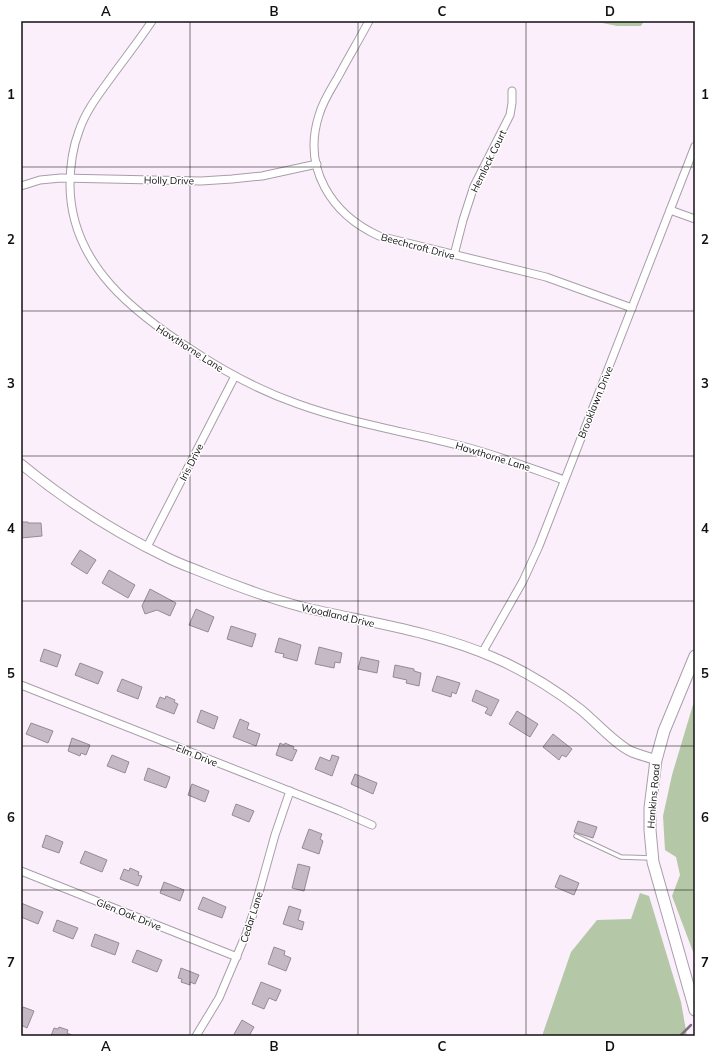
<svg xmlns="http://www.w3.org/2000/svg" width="716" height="1057" font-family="Mulish,sans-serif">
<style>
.green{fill:#b4c8a7}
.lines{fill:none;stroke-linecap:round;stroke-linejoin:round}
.stream{stroke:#836f84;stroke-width:2.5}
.building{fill:#c4b9c4;stroke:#958a95}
.service-casing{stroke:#a89ea9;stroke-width:5.5}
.minor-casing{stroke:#a89ea9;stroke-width:9}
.tertiary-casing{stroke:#a89ea9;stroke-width:11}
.secondary-casing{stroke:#a89ea9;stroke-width:13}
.service{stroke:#fff;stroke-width:3.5}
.minor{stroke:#fff;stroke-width:7}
.tertiary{stroke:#fff;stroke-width:9}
.secondary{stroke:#fff;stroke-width:11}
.grid{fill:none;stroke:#130f13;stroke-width:1;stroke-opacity:0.55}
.labels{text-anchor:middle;stroke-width:3;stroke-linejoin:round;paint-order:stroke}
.street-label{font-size:10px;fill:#130f13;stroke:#fff}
.neatline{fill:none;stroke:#130f13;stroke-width:1.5}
.grid-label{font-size:13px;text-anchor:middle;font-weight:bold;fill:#130f13}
</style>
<rect width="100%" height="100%" fill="#fbeffb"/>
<g class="green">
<polygon points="593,21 644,21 641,26 617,26"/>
<polygon points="695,698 695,957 672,896 680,875 676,857 665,850 663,816 672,775"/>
<polygon points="640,893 649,896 681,1002 687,1036 542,1036 571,952 597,920 631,919"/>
</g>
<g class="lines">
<polyline class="stream" points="680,1036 691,1025"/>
</g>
<g class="building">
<polygon points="21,522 28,522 28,523 41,523 42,536 21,538"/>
<polygon points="80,550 96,560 87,574 71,564"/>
<polygon points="109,570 135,585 128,598 102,583"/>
<polygon points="150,589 176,603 170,616 157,610 145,614 142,606"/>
<polygon points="196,609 214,617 208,632 189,625"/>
<polygon points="231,626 256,634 252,647 227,639"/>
<polygon points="279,638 301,645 297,661 283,657 284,654 275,652"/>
<polygon points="319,647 342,653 340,663 335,662 334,668 315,664"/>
<polygon points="44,649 61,655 57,667 40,661"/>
<polygon points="361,657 379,661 377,673 358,669"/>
<polygon points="80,663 103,672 98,684 75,675"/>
<polygon points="395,665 414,669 414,671 421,673 419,686 406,683 407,680 393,677"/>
<polygon points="437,676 460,683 456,694 452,692 451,697 432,691"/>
<polygon points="122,679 142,687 138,699 117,691"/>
<polygon points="476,690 499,700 491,716 485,713 488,708 472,701"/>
<polygon points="166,696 175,700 174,702 178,704 174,714 156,707 160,697 165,699"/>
<polygon points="201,710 218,717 214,729 197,722"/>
<polygon points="517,711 538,724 530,737 509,724"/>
<polygon points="240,719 249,723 247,729 260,734 256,746 233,737"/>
<polygon points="31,723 53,731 48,743 26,734"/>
<polygon points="553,734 572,749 566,757 562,755 559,760 543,747"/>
<polygon points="72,738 90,745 86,755 81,753 80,756 68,751"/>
<polygon points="280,743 284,745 285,743 294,747 293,749 297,750 292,761 276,755"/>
<polygon points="112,755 129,762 125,773 107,766"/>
<polygon points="332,755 339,757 332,776 315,769 320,757 330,761"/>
<polygon points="148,768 170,777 166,788 144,780"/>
<polygon points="355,774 377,783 373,794 351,784"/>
<polygon points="192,784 209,791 205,802 188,795"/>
<polygon points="236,804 254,811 249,822 232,815"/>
<polygon points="578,821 597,827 593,838 574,832"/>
<polygon points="309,829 322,834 320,839 323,841 319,854 302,848"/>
<polygon points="46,835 63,842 59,853 42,847"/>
<polygon points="85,851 107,860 102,872 80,863"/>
<polygon points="298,864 310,867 304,891 292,888"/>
<polygon points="130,868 139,872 138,875 142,876 138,886 120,879 124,869 129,871"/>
<polygon points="560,875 579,883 574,895 555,887"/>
<polygon points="164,882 184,890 180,901 160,893"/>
<polygon points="203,897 226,907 222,918 198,909"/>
<polygon points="21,903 43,912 38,924 21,917"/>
<polygon points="289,906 301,910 298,920 304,922 302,930 283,924"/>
<polygon points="57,920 78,928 73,939 53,931"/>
<polygon points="95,934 119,943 115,955 91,946"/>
<polygon points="274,947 285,951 284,955 291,958 286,971 268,964"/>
<polygon points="137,950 162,960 157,972 132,962"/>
<polygon points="181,968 199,975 195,984 190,982 190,985 181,982 182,979 178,978"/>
<polygon points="261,982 281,990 276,1001 269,998 264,1009 252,1004"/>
<polygon points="23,1007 34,1011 27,1028 21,1025 21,1012"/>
<polygon points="242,1020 254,1027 249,1036 233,1036"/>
<polygon points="59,1027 68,1030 67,1033 74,1036 51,1036 54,1028 58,1029"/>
</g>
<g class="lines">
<defs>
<polyline id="service" points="576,836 621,857 651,858"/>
<g id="minor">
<path d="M152,21C138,42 122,62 107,83C96,98 85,113 79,131C72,149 70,167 70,186C71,265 134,313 195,352C227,373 261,391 298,404C351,423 407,432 462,446C497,455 530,468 564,480"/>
<path d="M369,21C359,40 348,58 338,77C331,89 323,101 319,115C302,168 331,214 379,236L546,277L632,308"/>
<polyline points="21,186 40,180 61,178 201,181 232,179 262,176 317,164"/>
<polyline points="670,210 695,219"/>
<polyline points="454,255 463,220 474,186 510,115 512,103 512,91"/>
<polyline points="147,547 235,376"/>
<polyline points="482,653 523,581 539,546 695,146"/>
<polyline points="21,685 340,811 372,825"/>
<polyline points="21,871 237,957"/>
<polyline points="196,1036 219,998 246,934 253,914 275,835 290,791"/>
</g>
<path id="tertiary" d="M21,464C66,501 116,533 168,558C180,564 192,568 204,573C236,586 269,598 302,607C366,622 434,631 495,658C525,671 554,689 580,709C595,721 616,745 632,752C640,755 648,757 656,760"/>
<polyline id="secondary" points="695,656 664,731 656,760 650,808 650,830 653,862 695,1010"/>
</defs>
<use href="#service" class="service-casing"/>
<use href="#minor" class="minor-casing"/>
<use href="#tertiary" class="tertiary-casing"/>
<use href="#secondary" class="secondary-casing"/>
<use href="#service" class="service"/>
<use href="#minor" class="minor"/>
<use href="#tertiary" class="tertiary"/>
<use href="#secondary" class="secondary"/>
</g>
<path class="grid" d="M190,21V1036M358,21V1036M526,21V1036M21,167H695M21,311H695M21,456H695M21,601H695M21,746H695M21,890H695"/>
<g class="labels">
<g class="street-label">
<text transform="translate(488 161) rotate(-64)" y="4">Hemlock Court</text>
<text transform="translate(169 180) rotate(1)" y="4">Holly Drive</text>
<text transform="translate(418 246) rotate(15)" y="4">Beechcroft Drive</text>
<text transform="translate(190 348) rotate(33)" y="4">Hawthorne Lane</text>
<text transform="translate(595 402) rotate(-68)" y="4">Brooklawn Drive</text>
<text transform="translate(493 456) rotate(17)" y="4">Hawthorne Lane</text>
<text transform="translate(191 462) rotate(-63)" y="4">Iris Drive</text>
<text transform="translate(338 615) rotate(13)" y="4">Woodland Drive</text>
<text transform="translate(197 755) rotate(22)" y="4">Elm Drive</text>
<text transform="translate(653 796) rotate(-85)" y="4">Hankins Road</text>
<text transform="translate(129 914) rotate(22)" y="4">Glen Oak Drive</text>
<text transform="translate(251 917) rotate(-72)" y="4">Cedar Lane</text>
</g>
</g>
<rect width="716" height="1057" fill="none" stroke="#ffffff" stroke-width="44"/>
<rect x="22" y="22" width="672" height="1013" class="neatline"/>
<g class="grid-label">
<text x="106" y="16">A</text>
<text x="274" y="16">B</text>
<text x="442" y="16">C</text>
<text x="610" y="16">D</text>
<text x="11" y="99">1</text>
<text x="705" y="99">1</text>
<text x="11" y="244">2</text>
<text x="705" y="244">2</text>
<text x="11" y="388">3</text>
<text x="705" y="388">3</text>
<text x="11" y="533">4</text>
<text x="705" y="533">4</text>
<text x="11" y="678">5</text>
<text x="705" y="678">5</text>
<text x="11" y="822">6</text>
<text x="705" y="822">6</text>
<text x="11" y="967">7</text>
<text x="705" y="967">7</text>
<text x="106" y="1051">A</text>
<text x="274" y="1051">B</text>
<text x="442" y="1051">C</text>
<text x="610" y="1051">D</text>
</g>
</svg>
